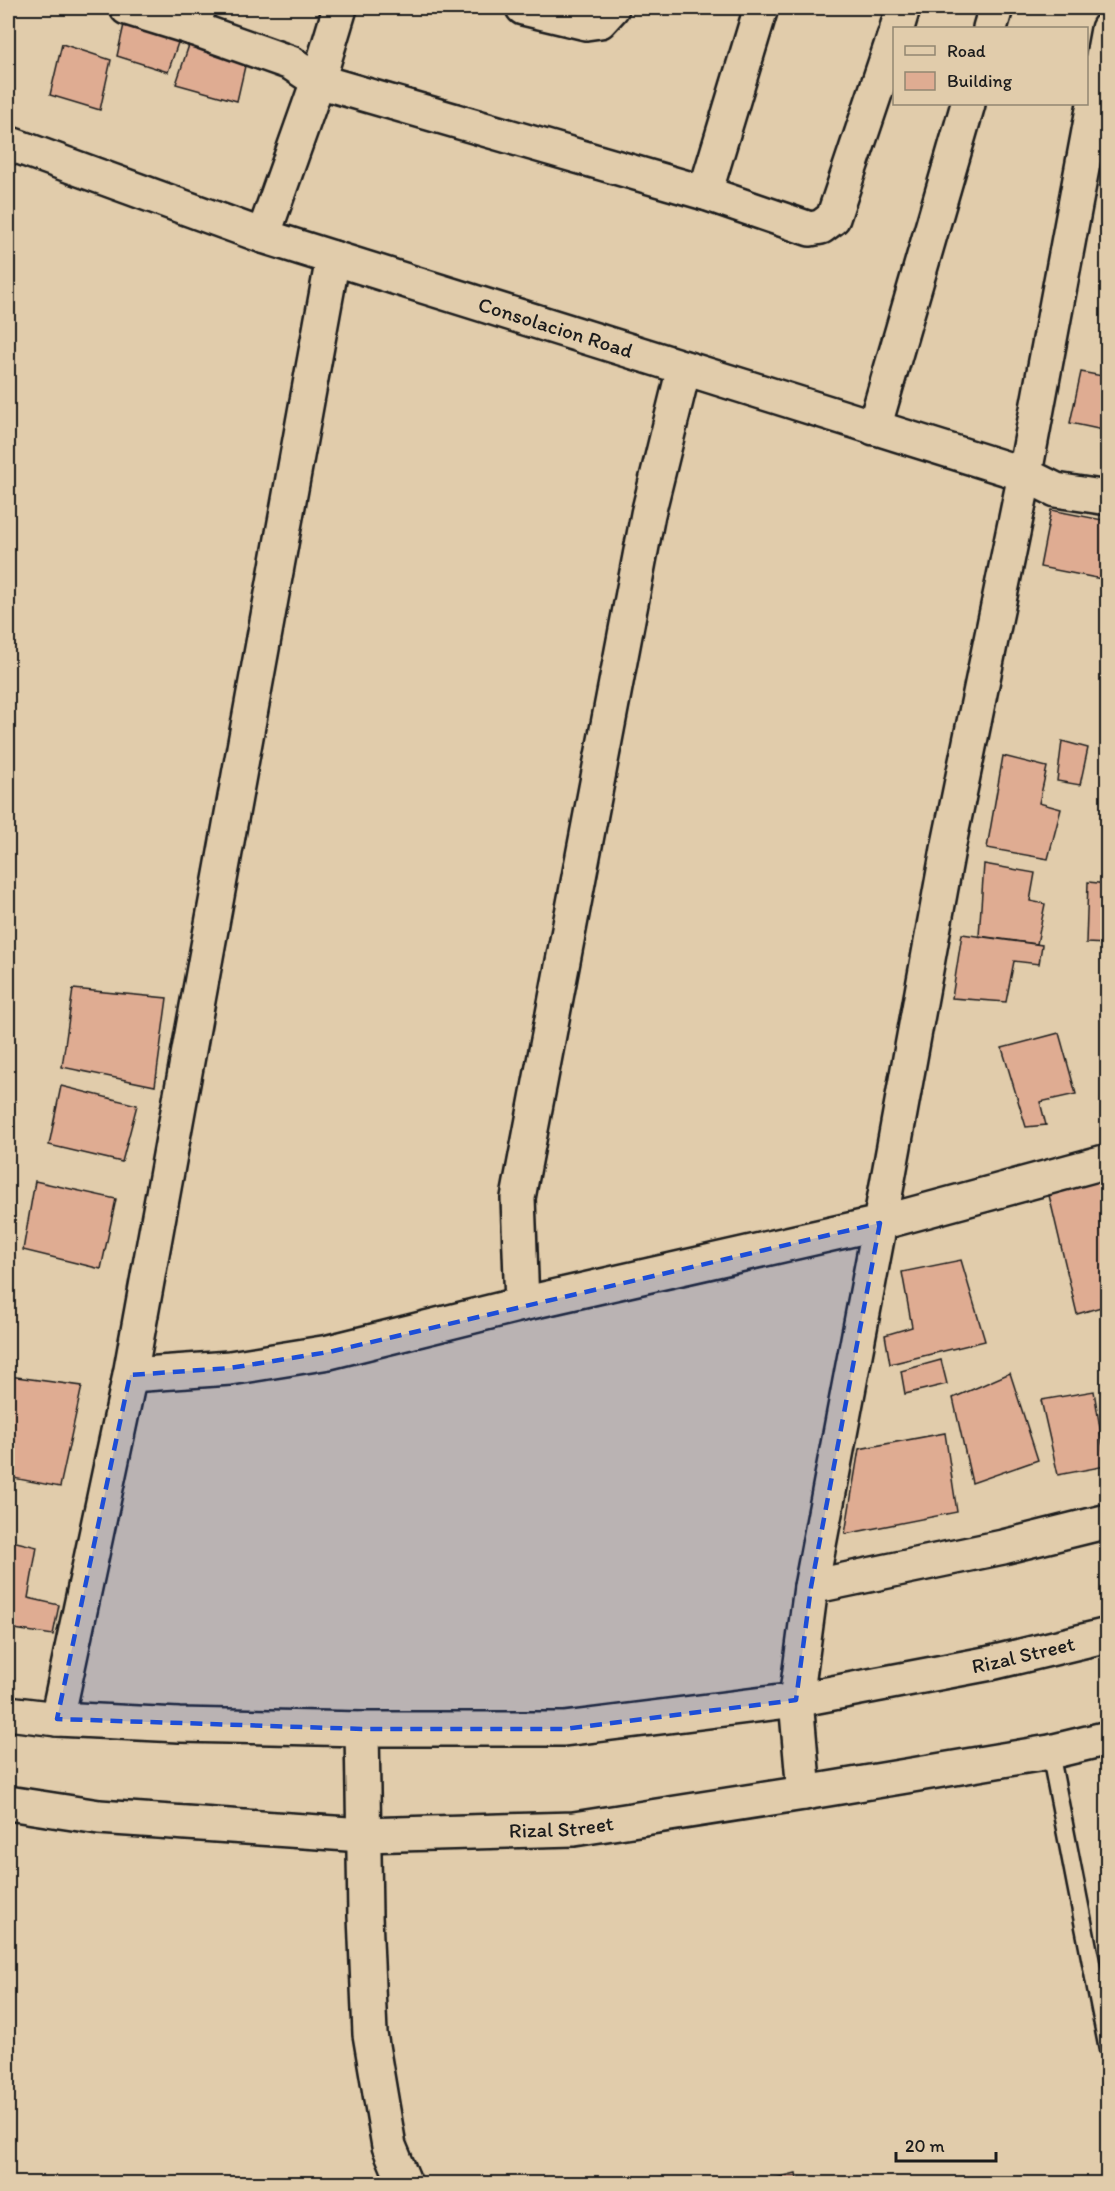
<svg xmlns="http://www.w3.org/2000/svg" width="1115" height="2191" font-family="Itim,sans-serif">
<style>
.building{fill:#dfac92;stroke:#1c1c1c;stroke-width:1.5}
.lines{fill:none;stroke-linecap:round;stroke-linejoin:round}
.lane-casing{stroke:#1c1c1c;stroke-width:21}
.street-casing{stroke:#1c1c1c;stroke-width:38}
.primary-casing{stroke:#1c1c1c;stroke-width:38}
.lane{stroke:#e1ccab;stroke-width:16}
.street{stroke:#e1ccab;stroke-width:33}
.primary{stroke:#e1ccab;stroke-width:33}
.marked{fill:#1d4ed8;fill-opacity:0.2;stroke:#1d4ed8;stroke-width:4.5;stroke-dasharray:12 8;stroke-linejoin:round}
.labels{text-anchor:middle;stroke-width:4.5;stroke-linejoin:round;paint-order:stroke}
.street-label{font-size:21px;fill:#1c1c1c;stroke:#e1ccab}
</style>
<rect width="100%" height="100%" fill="#e1ccab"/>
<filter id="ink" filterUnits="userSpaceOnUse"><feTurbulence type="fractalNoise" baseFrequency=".0167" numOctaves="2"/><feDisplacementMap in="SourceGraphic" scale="12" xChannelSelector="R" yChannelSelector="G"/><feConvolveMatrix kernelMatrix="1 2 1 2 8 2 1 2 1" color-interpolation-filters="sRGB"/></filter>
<g filter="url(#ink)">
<g class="building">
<polygon points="127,11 183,28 168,72 117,56"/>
<polygon points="191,39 248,53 237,101 176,84"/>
<polygon points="62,44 111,60 100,110 50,95"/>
<polygon points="1081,372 1108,377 1108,431 1070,423"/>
<polygon points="1051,510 1108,521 1107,580 1040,567"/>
<polygon points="1062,741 1088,748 1080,785 1057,781"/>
<polygon points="1003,756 1047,767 1039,803 1061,809 1048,859 987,848"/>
<polygon points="984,864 1035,873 1030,901 1045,904 1037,944 979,936"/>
<polygon points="1088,882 1108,884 1108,944 1086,943"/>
<polygon points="962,934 1042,945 1039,964 1014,961 1006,1002 952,998"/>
<polygon points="73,989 167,998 155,1086 62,1067"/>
<polygon points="1059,1033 1076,1094 1040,1102 1046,1125 1026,1127 1002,1048"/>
<polygon points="61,1086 137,1105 122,1162 49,1145"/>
<polygon points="1108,1177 1108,1305 1077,1314 1048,1191"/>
<polygon points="35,1181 116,1199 101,1269 23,1250"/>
<polygon points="961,1260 985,1341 890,1364 885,1335 912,1327 902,1272"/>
<polygon points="941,1360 947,1384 905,1394 901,1371"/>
<polygon points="1010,1373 1038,1460 972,1483 953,1398"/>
<polygon points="9,1376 82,1386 60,1487 8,1477 8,1390"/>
<polygon points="1094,1391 1106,1466 1058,1475 1041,1400"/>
<polygon points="945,1433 957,1512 845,1534 859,1449"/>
<polygon points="8,1540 37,1547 28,1598 59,1605 53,1635 8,1628"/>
<polygon points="796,2173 798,2184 753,2184"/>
</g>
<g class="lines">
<defs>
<polyline id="lane" points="1050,1752 1108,2050"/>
<g id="street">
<polyline points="127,8 192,28"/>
<polyline points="199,8 192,28 291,63 318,81 340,8"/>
<polyline points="523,8 586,23 600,21 612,8"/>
<polyline points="897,28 903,8"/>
<polyline points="990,28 996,8"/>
<path id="s1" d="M8,143L263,236L1024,474L1056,490L1108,498"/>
<polyline points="705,193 761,8"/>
<polyline points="263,236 318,81 705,193 810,229 821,227 833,218 894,37"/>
<polyline points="333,258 130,1375 230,1368 329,1352 522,1304 880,1223 948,849 1023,484 1108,29"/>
<polyline points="874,428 968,104"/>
<polyline points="522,1304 518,1198 648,514 684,368"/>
<polyline points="811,1587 1003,1547 1108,1521"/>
<polyline points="57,1719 130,1375"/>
<polyline points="362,1729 365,1916 370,2034 389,2146 405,2184"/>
<polyline points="804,1793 796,1700 811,1587 880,1223 1108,1161"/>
</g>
<g id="primary">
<path id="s2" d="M8,1713L57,1719L179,1725L362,1729H564L796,1700L991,1663L1108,1635"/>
<path id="s3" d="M8,1803L99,1817L363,1835L574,1829L804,1793L1050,1752L1108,1738"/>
</g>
</defs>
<use href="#lane" class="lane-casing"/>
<use href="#street" class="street-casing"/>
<use href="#primary" class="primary-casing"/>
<use href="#lane" class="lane"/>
<use href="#street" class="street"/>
<use href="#primary" class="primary"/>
</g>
</g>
<path class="marked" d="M880,1223L811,1587L796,1700L564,1729H362L57,1719L130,1375L230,1368L329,1352Z"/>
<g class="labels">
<g class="street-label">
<text dy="7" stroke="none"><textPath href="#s1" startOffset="578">Consolacion Road</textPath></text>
<text dy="7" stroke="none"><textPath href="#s2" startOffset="1022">Rizal Street</textPath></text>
<text dy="7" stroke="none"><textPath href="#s3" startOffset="555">Rizal Street</textPath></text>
</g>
</g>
<rect width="1115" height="2191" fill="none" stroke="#e1ccab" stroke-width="30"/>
<rect x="15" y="15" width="1085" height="2161" fill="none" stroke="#1c1c1c" stroke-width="2" filter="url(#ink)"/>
<rect x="893" y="27" width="195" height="78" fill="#e1ccab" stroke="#928672" stroke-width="1.5"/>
<rect x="905" y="46" width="30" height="9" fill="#e1ccab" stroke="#928672" stroke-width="1.5"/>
<text x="947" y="57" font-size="18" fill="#1c1c1c">Road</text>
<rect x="905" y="72" width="30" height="18" fill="#dfac92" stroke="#928672" stroke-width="1.5"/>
<text x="947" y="87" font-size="18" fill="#1c1c1c">Building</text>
<path d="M896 2152v9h100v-9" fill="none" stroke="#1c1c1c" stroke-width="3"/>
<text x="905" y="2152" font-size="18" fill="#1c1c1c" stroke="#e1ccab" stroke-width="4.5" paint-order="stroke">20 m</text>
</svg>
